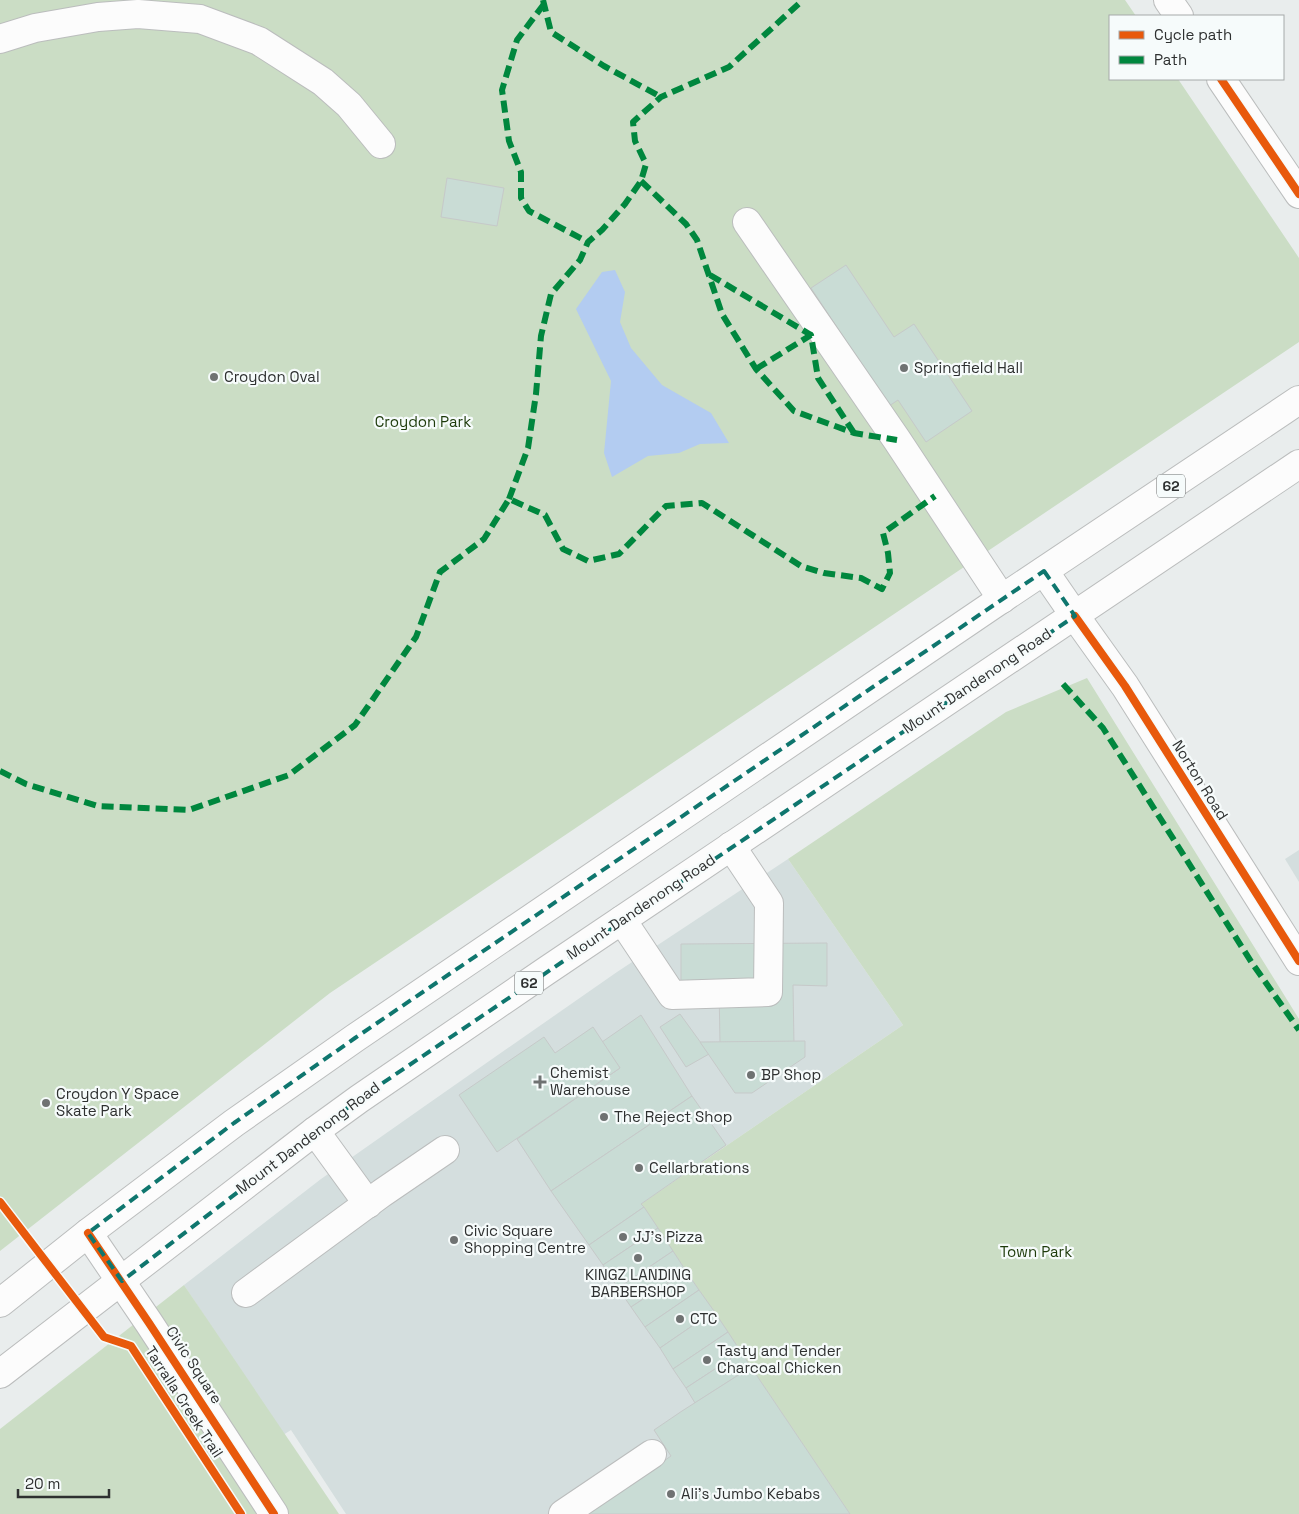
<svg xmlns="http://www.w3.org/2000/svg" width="1299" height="1514" font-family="'Space Grotesk',sans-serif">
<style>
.built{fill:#d4dede}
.green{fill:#cbddc5}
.water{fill:#b3ccf1}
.building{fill:#c9dcd5;stroke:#c6c9c9}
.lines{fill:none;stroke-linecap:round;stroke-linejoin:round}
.minor-casing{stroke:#bbbdbd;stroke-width:30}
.major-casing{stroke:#bbbdbd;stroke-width:30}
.minor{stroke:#fcfcfc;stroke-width:28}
.major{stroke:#fcfcfc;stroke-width:28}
.quiet{stroke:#00873e;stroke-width:6;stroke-dasharray:12 6;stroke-linecap:butt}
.cycleway-casing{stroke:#f6fbfb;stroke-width:11}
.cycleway{stroke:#e8590c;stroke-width:8}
.marked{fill:none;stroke:#0f766e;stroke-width:4;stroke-dasharray:10 6;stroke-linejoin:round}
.poi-dot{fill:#6f7272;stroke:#f6fbfb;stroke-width:2}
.labels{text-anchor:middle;stroke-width:4.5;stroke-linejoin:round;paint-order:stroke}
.shield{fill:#f6fbfb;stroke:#6a6d6d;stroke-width:1}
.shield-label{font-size:14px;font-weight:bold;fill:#2e3030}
.poi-label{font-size:15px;fill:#2e3030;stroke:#f6fbfb;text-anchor:start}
.park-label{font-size:15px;fill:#1d3a0a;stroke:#f6fbfb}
.street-label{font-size:15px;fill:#2e3030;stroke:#f6fbfb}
</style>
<rect width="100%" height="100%" fill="#e9eded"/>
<g class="built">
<polygon points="1299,850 1299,882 1285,859"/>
<polygon points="788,859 903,1025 641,1204 850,1514 346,1514 291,1430 283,1435 184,1285 321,1179 432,1101 617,972"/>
</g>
<g class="green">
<polygon points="0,0 1125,0 1136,16 1110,16 1110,79 1178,79 1299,258 1299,342 330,993 0,1251"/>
<polygon points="1087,678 1299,1019 1299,1514 850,1514 641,1204 903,1025 788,859 1006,712"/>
<polygon points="184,1285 339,1514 0,1514 0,1429"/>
</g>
<polygon class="water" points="615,270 625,292 620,322 631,348 662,385 711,413 729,443 700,444 679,453 648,456 612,477 604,453 611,381 576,309 602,272"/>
<g class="building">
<polygon points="447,178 504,188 497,226 441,217"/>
<polygon points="846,265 894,337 914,324 972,411 926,442 898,400 889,406 811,288"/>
<polygon points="827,943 827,986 793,985 794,1045 720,1044 719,985 681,986 681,944"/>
<polygon points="680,1014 709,1054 686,1067 660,1027"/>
<polygon points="641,1015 692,1096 551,1191 517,1139 620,1068 602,1042"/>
<polygon points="593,1027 620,1068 497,1152 459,1095 544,1037 555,1053"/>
<polygon points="805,1041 805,1057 752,1093 735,1093 700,1042"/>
<polygon points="692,1096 726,1145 641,1204 644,1207 589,1245 551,1191"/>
<polygon points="644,1207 658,1228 603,1265 589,1245"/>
<polygon points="658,1228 673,1251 618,1288 603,1265"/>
<polygon points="673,1251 686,1271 631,1307 618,1288"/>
<polygon points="686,1271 699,1290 645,1327 631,1307"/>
<polygon points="699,1290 714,1311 660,1348 645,1327"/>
<polygon points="714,1311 728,1332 673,1369 660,1348"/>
<polygon points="728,1332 741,1352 686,1388 673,1369"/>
<polygon points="741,1352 751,1367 695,1403 686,1388"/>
<polygon points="751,1367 850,1514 587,1514 671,1456 654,1430 682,1411"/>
</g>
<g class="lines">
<defs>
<g id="minor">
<polyline points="1168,0 1179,16"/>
<polyline points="0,39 35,28 98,17 138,14 200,19 259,41 323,82 349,105 381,144"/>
<polyline points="1221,79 1299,194"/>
<polyline points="747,222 897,440 1002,599"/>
<polyline points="1075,616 1125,686 1299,961"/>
<polyline points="622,920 672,995 768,992 769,903 731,846"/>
<polyline points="315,1131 368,1204"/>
<polyline points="88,1233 149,1323 274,1514"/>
<polyline points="246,1293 382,1193 445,1150"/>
<polyline points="563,1514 652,1454"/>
</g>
<g id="major">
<polyline points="1044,571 1075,616"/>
<polyline points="0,1303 88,1233 234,1123 355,1038 994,604 1299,400"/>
<polyline points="0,1374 315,1131 359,1099 546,971 1299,464"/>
</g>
</defs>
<use href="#minor" class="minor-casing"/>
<use href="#major" class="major-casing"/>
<use href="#minor" class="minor"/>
<use href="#major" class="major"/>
<g class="quiet">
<polyline points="543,0 551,32 604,66 661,97"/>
<polyline points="544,4 517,40 502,90 509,141 521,172 521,198 529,211 588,242"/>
<polyline points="641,181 686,224 697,240 722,314 756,369 794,411 854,433 897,440"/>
<polyline points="710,275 811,335"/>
<polyline points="756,369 811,335 818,378 854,433"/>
<polyline points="509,499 528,448 536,394 541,336 551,294 580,260 588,242 602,230 625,204 641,181 646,164 635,141 633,122 661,97 729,67 803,0"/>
<polyline points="1063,684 1103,728 1252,963 1299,1030"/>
<polyline points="0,771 26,784 98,806 189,810 289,775 355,725 416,637 440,572 484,539 509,499 545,515 563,549 588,561 619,554 666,506 702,503 801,566 824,573 861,578 882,589 890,573 888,553 883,533 935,496"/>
</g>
<defs>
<g id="cycleway">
<polyline points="1221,79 1299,194"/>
<polyline points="1075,616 1125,686 1299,961"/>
<polyline points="0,1202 104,1337 131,1346 241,1514"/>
<polyline points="88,1233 149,1323 274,1514"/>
</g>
</defs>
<use href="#cycleway" class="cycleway-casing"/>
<use href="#cycleway" class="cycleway"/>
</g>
<path class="marked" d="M1044,571L1075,616L359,1099L122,1281L88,1233L234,1123L355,1038Z"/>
<g class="poi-dot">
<circle cx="904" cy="368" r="5"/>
<circle cx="214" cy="377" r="5"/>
<circle cx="751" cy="1075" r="5"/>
<path d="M537.5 1074.5h5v5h5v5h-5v5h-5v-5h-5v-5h5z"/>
<circle cx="46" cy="1103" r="5"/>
<circle cx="604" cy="1117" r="5"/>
<circle cx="639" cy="1168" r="5"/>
<circle cx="623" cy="1237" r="5"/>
<circle cx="454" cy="1240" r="5"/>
<circle cx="638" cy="1258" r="5"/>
<circle cx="680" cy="1319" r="5"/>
<circle cx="707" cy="1360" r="5"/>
<circle cx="671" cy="1494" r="5"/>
</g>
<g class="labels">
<g class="shield">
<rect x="1157" y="474.5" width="28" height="23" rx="4"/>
<rect x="515" y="971.5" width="28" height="23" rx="4"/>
</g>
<g class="shield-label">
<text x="1171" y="491">62</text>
<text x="529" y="988">62</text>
</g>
<g class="poi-label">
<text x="914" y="373">Springfield Hall</text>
<text x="224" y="382">Croydon Oval</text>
<text x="550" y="1078">Chemist<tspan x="550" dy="17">Warehouse</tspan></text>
<text x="761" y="1080">BP Shop</text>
<text x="56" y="1099">Croydon Y Space<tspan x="56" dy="17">Skate Park</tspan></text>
<text x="614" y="1122">The Reject Shop</text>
<text x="649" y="1173">Cellarbrations</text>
<text x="464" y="1236">Civic Square<tspan x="464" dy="17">Shopping Centre</tspan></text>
<text x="633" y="1242">JJ's Pizza</text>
<text x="638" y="1280" text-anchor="middle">KINGZ LANDING<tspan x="638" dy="17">BARBERSHOP</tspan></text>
<text x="690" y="1324">CTC</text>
<text x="717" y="1356">Tasty and Tender<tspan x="717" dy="17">Charcoal Chicken</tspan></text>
<text x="681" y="1499">Ali's Jumbo Kebabs</text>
</g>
<g class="park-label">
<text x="423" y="427">Croydon Park</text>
<text x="1036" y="1257">Town Park</text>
</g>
<g class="street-label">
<text transform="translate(977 681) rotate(-34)" y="5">Mount Dandenong Road</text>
<text transform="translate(1200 780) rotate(58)" y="5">Norton Road</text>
<text transform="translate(641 907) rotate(-34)" y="5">Mount Dandenong Road</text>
<text transform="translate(308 1138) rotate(-37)" y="5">Mount Dandenong Road</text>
<text transform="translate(194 1365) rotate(57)" y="5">Civic Square</text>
<text transform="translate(184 1402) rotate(57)" y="5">Tarralla Creek Trail</text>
</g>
</g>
<rect x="1109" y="15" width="175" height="65" fill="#f6fbfb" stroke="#a6aaaa"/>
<rect x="1119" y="31" width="25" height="8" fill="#e8590c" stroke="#a6aaaa"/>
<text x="1154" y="40" font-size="15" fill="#2e3030">Cycle path</text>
<rect x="1119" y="56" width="25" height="8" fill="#00873e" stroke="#a6aaaa"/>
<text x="1154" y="65" font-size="15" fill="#2e3030">Path</text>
<path d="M18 1489v8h91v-8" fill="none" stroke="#2e3030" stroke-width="2.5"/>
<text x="25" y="1489" font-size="15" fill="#2e3030" stroke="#f6fbfb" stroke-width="4" paint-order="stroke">20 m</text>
</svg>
